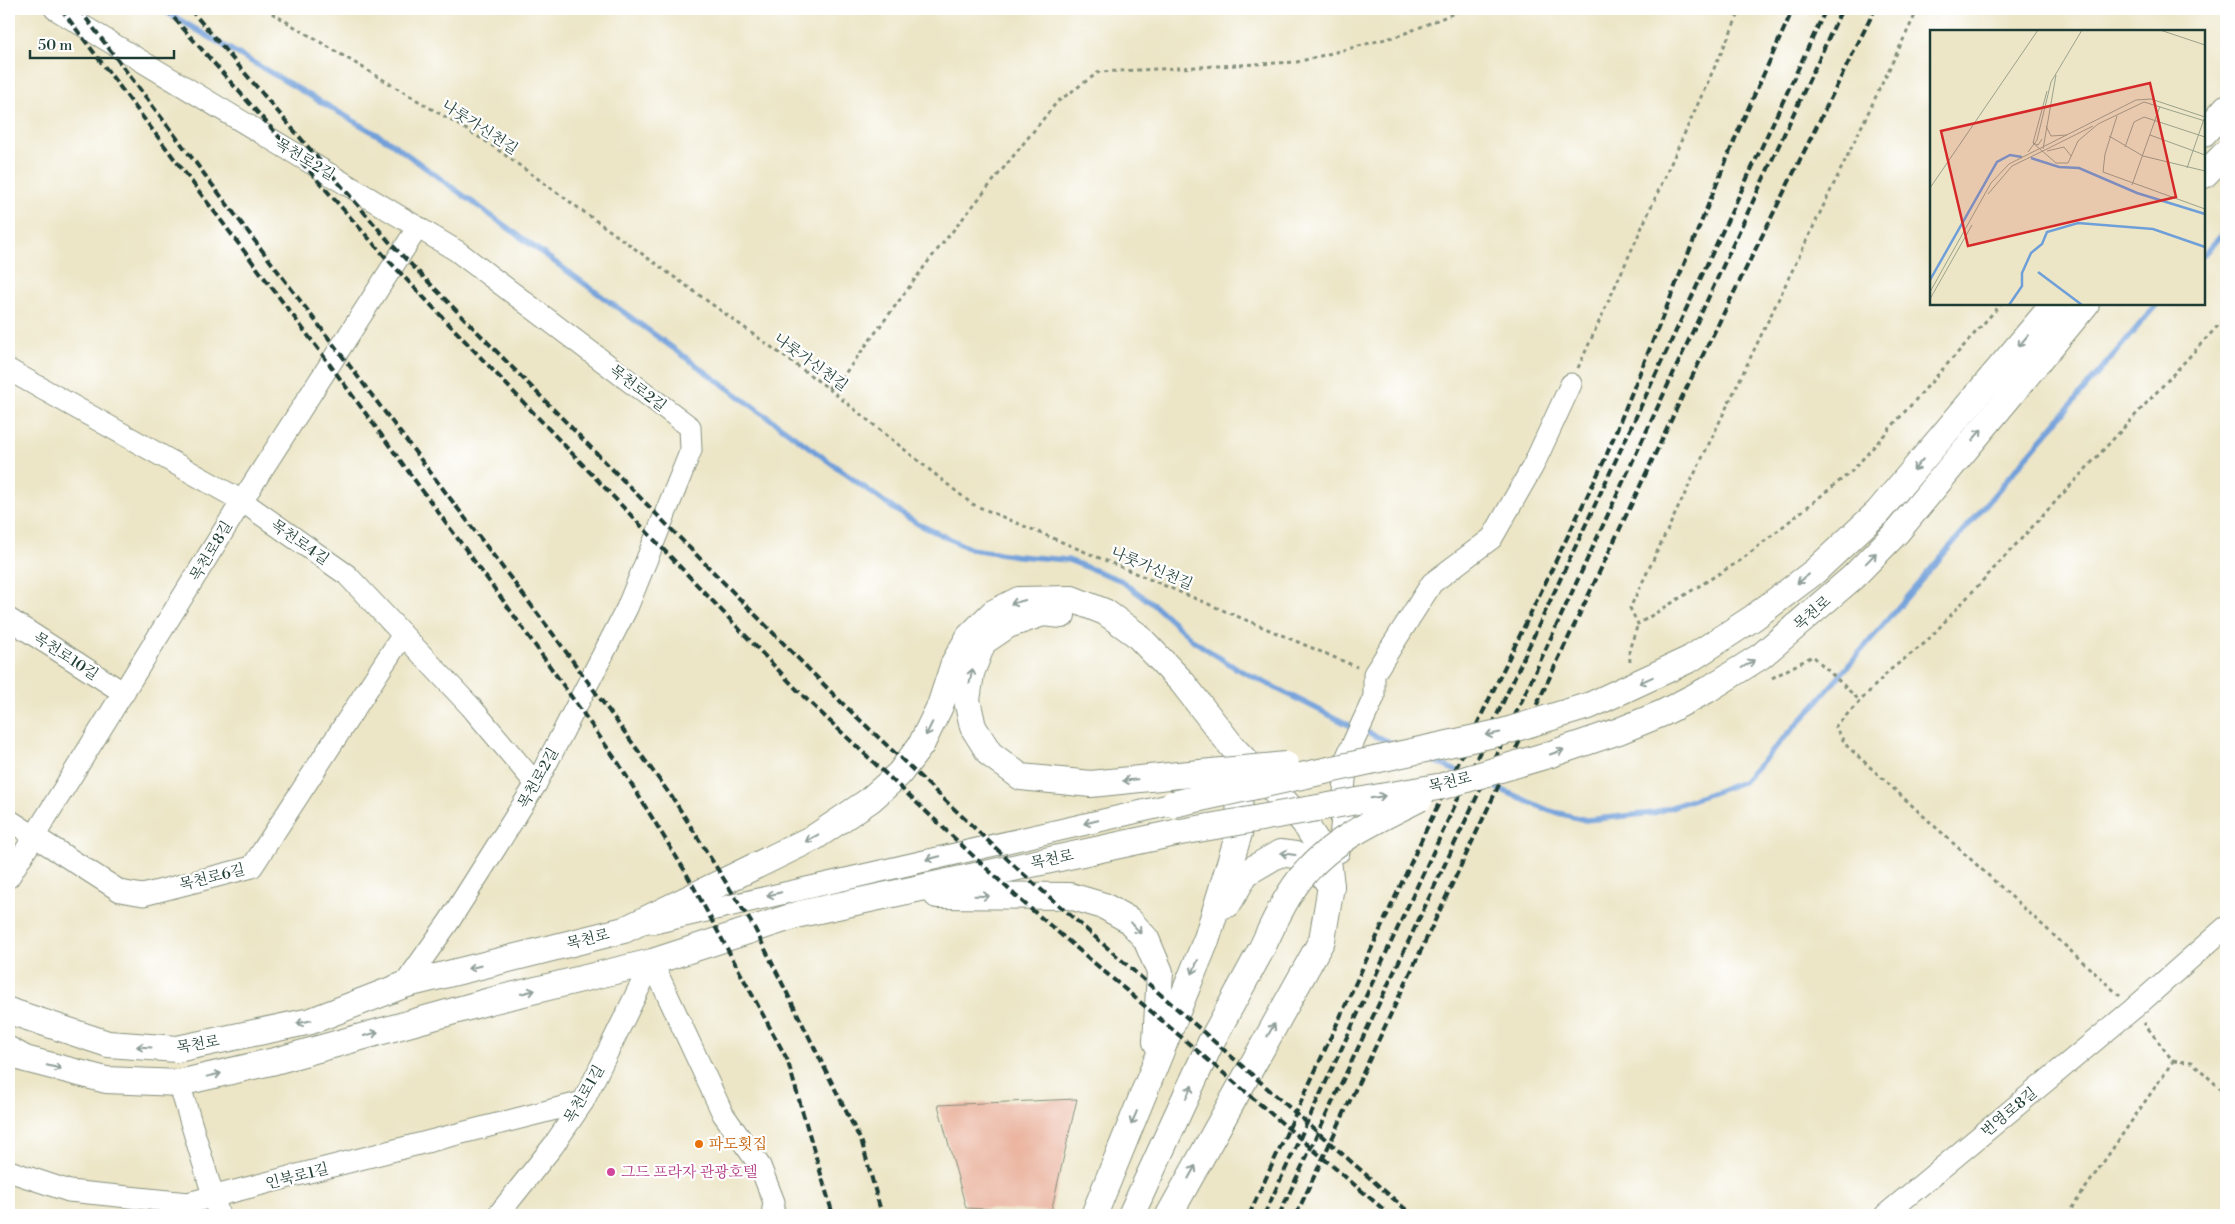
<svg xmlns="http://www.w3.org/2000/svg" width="2235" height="1224" font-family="'Libre Bodoni','Noto Serif KR',serif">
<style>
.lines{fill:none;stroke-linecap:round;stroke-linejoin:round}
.stream{stroke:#6f9fd9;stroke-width:5.5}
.building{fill:#eab39e}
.minor-casing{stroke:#86917d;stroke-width:23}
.major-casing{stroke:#86917d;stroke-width:28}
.path{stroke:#86917d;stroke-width:3;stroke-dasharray:4 4;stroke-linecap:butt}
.minor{stroke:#fff;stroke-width:21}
.major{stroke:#fff;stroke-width:26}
.rail{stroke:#1f3d34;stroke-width:4;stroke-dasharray:8 4;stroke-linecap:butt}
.major-bridge-casing{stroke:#86917d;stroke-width:28;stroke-linecap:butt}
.major-bridge{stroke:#fff;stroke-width:26}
.oneway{stroke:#8f9e9a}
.food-dot{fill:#e8710a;stroke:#fff;stroke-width:2}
.hotel-dot{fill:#d1479c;stroke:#fff;stroke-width:2}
.labels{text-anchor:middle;stroke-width:4.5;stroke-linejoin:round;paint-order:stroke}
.street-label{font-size:15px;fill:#1f3d34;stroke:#fff}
.food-label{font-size:15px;fill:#c56008;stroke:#fff;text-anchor:start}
.hotel-label{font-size:15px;fill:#b23c85;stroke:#fff;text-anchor:start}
.inset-river{fill:none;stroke:#6f9fd9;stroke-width:2.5}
.inset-road{fill:none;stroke:#9aa28c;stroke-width:1}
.view{fill:#d62828;fill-opacity:0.15;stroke:#d62828;stroke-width:2.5}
.inset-edge{fill:none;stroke:#1f3d34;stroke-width:2.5}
</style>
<rect width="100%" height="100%" fill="#fff"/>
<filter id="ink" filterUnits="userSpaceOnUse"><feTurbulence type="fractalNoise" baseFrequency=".02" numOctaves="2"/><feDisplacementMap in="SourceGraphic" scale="10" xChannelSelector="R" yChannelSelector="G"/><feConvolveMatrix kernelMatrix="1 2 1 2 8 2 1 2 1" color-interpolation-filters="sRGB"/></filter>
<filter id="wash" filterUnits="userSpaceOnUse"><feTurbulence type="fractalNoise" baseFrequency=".0096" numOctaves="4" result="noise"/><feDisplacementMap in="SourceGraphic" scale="20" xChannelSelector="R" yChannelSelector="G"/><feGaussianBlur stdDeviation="1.12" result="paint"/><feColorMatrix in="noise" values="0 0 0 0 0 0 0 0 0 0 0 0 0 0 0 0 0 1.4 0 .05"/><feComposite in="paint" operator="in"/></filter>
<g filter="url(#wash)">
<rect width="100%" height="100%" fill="#ece5c6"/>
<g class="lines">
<g class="stream">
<polyline points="161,9 390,142 894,509 918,524 971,549 1018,556 1068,560 1120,580 1153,604 1194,641 1234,667 1355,728"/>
<polyline points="2204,254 2226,231"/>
<polyline points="1364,731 1397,745"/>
<polyline points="1426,758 1459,772"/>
<polyline points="1486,783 1550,811 1586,820 1654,813 1743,782 1813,707 2157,304"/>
</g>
</g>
<g id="blocks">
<polygon class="building" points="1077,1099 1051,1212 966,1208 938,1105"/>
</g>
</g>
<g filter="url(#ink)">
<use href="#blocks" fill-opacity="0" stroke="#86917d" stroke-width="1"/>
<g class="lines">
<defs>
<g id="minor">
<polyline points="55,9 457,251 690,427 691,450 627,608 536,784 450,920 404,985"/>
<polyline points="9,370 242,501 347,575 471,707 536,784"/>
<polyline points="9,619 124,693"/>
<polyline points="9,820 120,891 143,895 252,867 402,636"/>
<polyline points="1339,852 1347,756 1374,697 1374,674 1432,583 1492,538 1533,466 1571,384"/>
<polyline points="9,877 242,501 418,227"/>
<polyline points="654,923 1173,804"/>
<polyline points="652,962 723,1114 760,1166 774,1202 772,1215"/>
<polyline points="179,1083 219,1215"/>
<polyline points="9,1171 69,1191 188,1203 583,1102"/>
<polyline points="498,1215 553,1146 583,1102 652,962"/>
<polyline points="1885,1215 2133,1009 2226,927"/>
</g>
<g id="major">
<polyline points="2204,133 2226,108"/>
<polyline points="2204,175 2226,153"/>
<polyline points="1062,615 1043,613 1008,625 983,642 971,673 967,700 973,727 990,754 1021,777 1091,784 1179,775"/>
<polyline points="1690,659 1753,618 1814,572 1878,512 2054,304"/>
<polyline points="1707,690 1761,656 1853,577 1897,532 2086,304"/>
<polyline points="937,895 1070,896 1104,906 1129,920 1146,939 1160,972 1156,1042"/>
<polyline points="9,1011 108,1044 177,1049 311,1021 404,985 624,930 815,837 870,800 899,774 921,745 940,706 954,663 969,637 993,613 1019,600 1072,599 1105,612 1137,635 1182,682 1234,749 1304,822 1328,860 1331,886"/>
<polyline points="9,1050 25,1059 106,1080 179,1083 275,1061 490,1001 652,962 800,914 1175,833"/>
<polyline points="1094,1215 1207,938 1240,830 1239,790 1230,770"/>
<polyline points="1131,1215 1211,1042 1260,952"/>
<polyline points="1169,1215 1322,940 1331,886 1316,866 1295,855 1280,853 1246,873 1228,904"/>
</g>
</defs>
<use href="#minor" class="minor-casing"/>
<use href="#major" class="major-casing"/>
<g class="path">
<polyline points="265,9 487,142 828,388 972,504 1357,667"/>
<polyline points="1918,9 1630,608 1638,624 1741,560 1852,471 2001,304"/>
<polyline points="1578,368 1741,9"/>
<polyline points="828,388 841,379 930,259 1057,102 1099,72 1297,62 1401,35 1464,9"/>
<polyline points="1630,662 1629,650 1638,624"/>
<polyline points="1772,678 1813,656 1860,701"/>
<polyline points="2120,996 1847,746 1835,727 1890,670 1925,643 2226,317"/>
<polyline points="2173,1061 2192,1062 2226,1094"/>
<polyline points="2067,1215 2173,1061 2144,1023"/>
</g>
<use href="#minor" class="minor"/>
<use href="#major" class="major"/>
<g class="rail">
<polyline points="61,9 319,350 505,603 619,764 685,871 787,1059 833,1215"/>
<polyline points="79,9 553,634 674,800 754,927 862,1143 882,1215"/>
<polyline points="166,9 388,260 802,695 1018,898 1390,1215"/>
<polyline points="190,9 392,245 841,702 1021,872 1412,1215"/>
<polyline points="1249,1215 1426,830 1604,461 1739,129 1793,9"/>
<polyline points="1264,1215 1826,9"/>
<polyline points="1279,1215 1498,752 1842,9"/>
<polyline points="1296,1215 1682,397 1875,9"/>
</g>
<defs>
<g id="major-bridge">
<polyline points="1179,775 1286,765"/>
<polyline points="1173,804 1503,732 1591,705 1690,659"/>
<polyline points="1175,833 1443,786 1551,754 1619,731 1663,713 1707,690"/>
<path d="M1260,952C1273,925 1286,894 1306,872C1336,837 1380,819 1420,798"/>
</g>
</defs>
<use href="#major-bridge" class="major-bridge-casing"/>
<use href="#major-bridge" class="major-bridge"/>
</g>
<defs><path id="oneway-shaft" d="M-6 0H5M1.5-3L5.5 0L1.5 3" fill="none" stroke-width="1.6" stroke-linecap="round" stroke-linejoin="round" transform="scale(1.25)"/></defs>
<g class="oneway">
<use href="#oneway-shaft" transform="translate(2023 341) rotate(130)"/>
<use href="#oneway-shaft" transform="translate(1977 435) rotate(-50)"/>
<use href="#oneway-shaft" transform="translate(1918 465) rotate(130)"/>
<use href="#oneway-shaft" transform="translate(1871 558) rotate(-46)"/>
<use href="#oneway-shaft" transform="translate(1803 579) rotate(142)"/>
<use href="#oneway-shaft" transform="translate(1018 602) rotate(165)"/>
<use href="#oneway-shaft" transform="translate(1748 664) rotate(-32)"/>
<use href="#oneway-shaft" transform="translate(971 676) rotate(-78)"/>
<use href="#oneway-shaft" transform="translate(1646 680) rotate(155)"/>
<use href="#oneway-shaft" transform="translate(929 729) rotate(116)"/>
<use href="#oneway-shaft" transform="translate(1493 734) rotate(168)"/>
<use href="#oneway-shaft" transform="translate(1557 752) rotate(-19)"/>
<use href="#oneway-shaft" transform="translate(1130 780) rotate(174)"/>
<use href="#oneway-shaft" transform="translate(1378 797) rotate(-10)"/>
<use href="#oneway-shaft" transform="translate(1091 822) rotate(167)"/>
<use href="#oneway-shaft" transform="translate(812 838) rotate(151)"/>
<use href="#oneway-shaft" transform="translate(1288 854) rotate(-173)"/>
<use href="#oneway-shaft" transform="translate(933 858) rotate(167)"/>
<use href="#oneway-shaft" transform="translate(774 894) rotate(166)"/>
<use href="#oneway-shaft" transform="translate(982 896) rotate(1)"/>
<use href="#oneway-shaft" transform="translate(1136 928) rotate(49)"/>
<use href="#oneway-shaft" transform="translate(475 967) rotate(166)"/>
<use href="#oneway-shaft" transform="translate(1195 967) rotate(112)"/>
<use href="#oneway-shaft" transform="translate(528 992) rotate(-14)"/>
<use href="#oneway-shaft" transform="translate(304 1022) rotate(167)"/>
<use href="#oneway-shaft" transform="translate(1271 1030) rotate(-60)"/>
<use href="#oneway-shaft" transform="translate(371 1034) rotate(-15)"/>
<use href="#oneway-shaft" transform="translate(144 1047) rotate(-176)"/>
<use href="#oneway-shaft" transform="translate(54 1067) rotate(14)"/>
<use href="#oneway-shaft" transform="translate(214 1075) rotate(-13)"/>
<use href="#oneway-shaft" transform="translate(1189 1092) rotate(-65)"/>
<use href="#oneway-shaft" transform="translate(1134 1118) rotate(113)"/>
<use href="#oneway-shaft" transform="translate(1192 1172) rotate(-61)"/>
</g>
</g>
<circle class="food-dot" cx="699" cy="1144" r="5"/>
<circle class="hotel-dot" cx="611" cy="1172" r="5"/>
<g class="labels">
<g class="street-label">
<text transform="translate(480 127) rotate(33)" y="5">나룻가신천길</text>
<text transform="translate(305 159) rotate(31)" y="5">목천로2길</text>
<text transform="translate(811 362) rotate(36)" y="5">나룻가신천길</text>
<text transform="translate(638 388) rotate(37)" y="5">목천로2길</text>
<text transform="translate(300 542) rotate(35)" y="5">목천로4길</text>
<text transform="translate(211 551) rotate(-59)" y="5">목천로8길</text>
<text transform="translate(1152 568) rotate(23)" y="5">나룻가신천길</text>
<text transform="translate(1812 613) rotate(-41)" y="5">목천로</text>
<text transform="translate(66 656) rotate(33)" y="5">목천로10길</text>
<text transform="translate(538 778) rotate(-61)" y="5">목천로2길</text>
<text transform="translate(1450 782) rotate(-14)" y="5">목천로</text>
<text transform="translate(1052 859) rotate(-12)" y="5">목천로</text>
<text transform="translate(212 877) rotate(-14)" y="5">목천로6길</text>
<text transform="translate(588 939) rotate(-14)" y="5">목천로</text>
<text transform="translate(198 1044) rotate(-10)" y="5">목천로</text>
<text transform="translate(584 1094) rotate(-60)" y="5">목천로1길</text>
<text transform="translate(2009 1112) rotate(-40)" y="5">번영로8길</text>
<text transform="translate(297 1176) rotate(-14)" y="5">인북로1길</text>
</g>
<g class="food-label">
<text x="709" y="1149">파도횟집</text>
</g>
<g class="hotel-label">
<text x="621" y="1177">그드 프라자 관광호텔</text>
</g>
</g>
<g transform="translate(1930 30)">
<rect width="275" height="275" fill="#ece5c6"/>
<path class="inset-river" d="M101,128L129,137L149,138L207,163L275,184M108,242L152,275M0,250L67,132L80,125L92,127M79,275L92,256V243L101,223L112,214L117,202L148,193L223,199L275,217"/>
<path class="inset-road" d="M230,0L275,15M187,86L175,124L173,142L275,179M116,96L121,106L137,105M220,105L275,125M179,106L213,126L275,141M112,109L108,115L103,113L117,61M103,113L126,133H138L148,111L168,94L214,72L275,91M195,117L204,92L214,87L275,107M119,118L163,96M113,119L126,45M117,121L134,117L141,126M98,122L107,110L121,52L152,0M257,138L274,89M202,155L230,76M0,158L108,0M58,164L82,136L119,118M0,262L61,153L79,134L206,70L221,69L275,87M0,269L42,195"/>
<path class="view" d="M220,53L246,167L38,216L11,101Z"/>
<rect width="275" height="275" class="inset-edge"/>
</g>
<rect width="2235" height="1224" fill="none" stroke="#fff" stroke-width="30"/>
<path d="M30 50v8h144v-8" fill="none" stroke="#1f3d34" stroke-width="2.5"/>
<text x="38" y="50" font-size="15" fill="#1f3d34" stroke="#ffffff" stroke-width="4" paint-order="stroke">50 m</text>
</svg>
